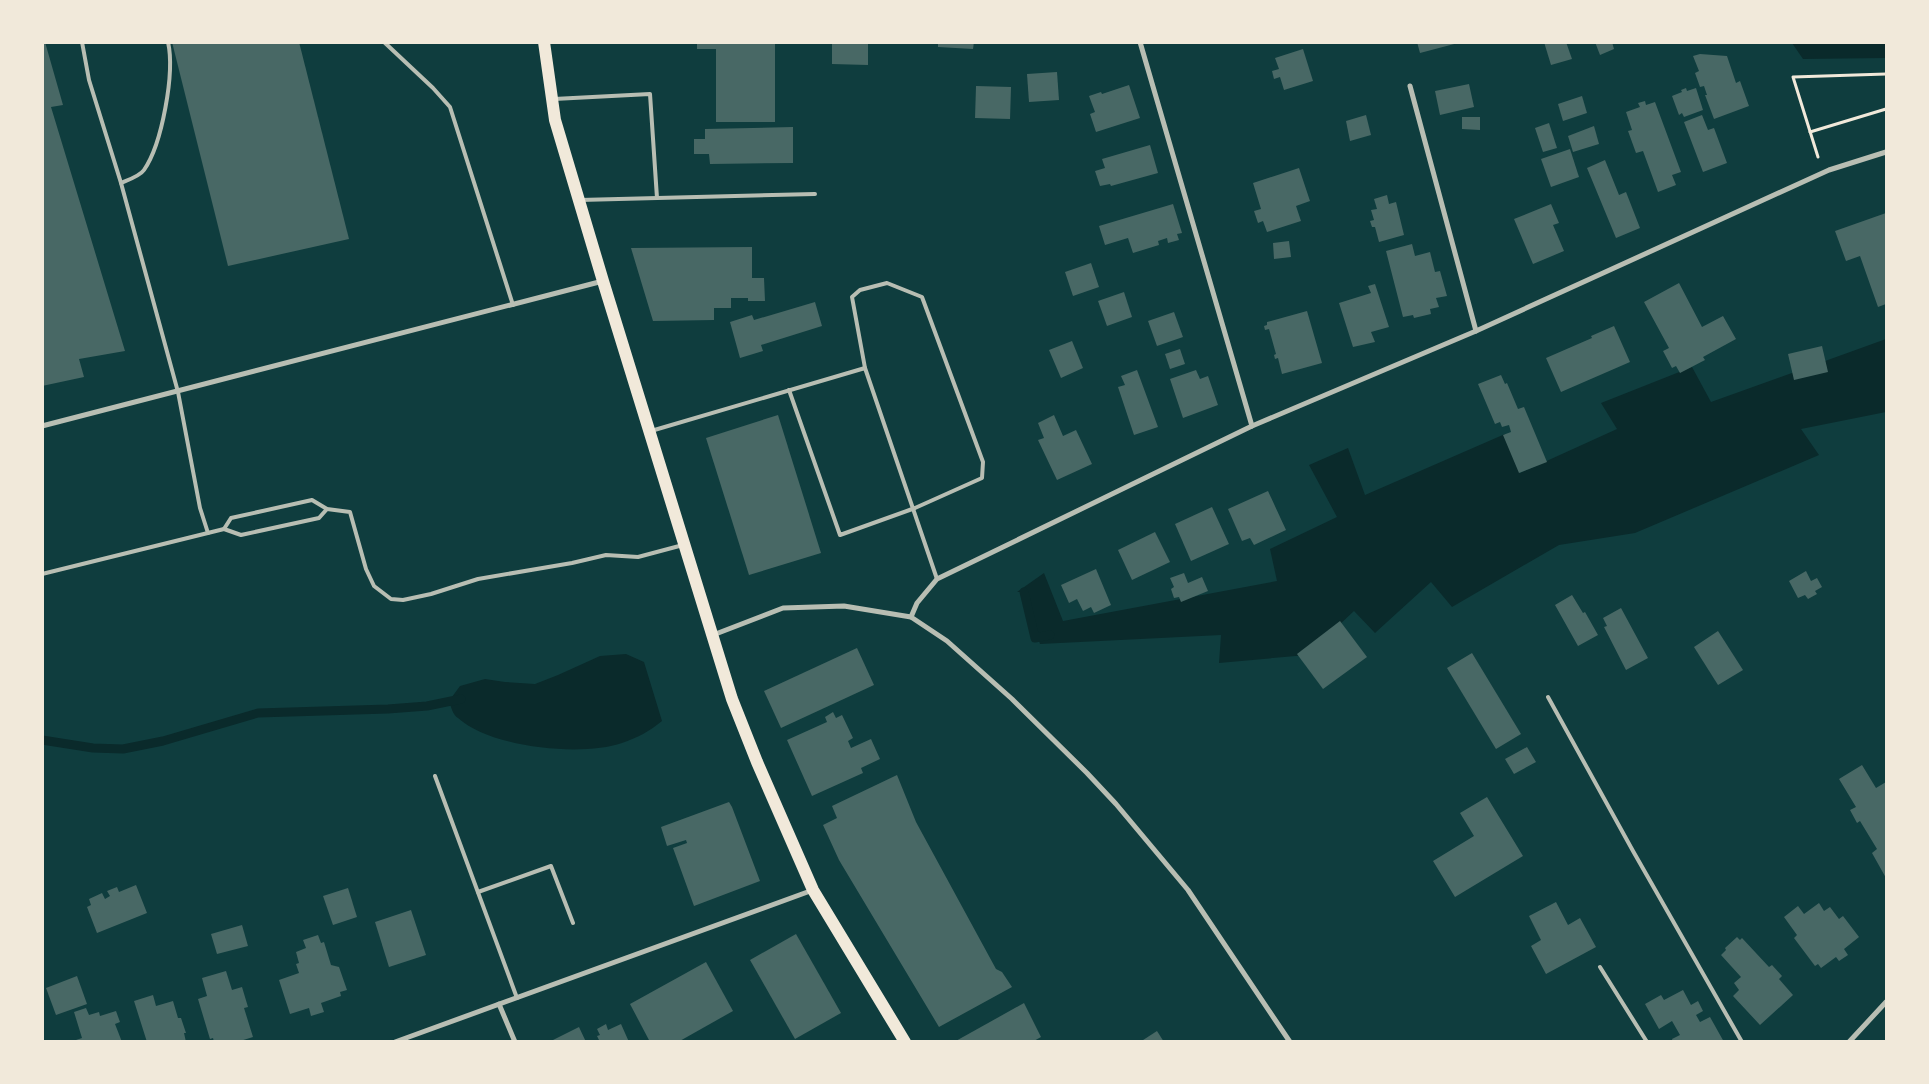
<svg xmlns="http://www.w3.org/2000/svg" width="1929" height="1084" font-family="Commissioner,sans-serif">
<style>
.water{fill:#0a2a2b}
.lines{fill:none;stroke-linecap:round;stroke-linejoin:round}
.stream{stroke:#0a2a2b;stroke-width:9}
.building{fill:#486865}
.path{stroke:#f1e9da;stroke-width:3}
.service{stroke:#b8beb3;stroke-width:4}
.minor{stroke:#b8beb3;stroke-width:5}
.primary{stroke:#f1e9da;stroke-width:12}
</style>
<rect width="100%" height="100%" fill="#0f3d3e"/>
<g class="water">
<polygon points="1792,43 1886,43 1886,58 1803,59"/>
<polygon points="1886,339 1886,412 1801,429 1819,455 1635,533 1559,545 1452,607 1431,582 1375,633 1354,611 1307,655 1219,663 1221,635 1040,644 1024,592 1017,592 1044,573 1063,621 1277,581 1270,549 1337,517 1309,465 1348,448 1365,495 1505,434 1520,473 1617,429 1601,403 1692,367 1711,402"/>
<path d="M626,654L644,662L662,721C650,731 637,738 622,743C582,757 491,748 458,718C453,715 451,707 449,701L460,686L485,679L505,682L535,684L558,675L600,656Z"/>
</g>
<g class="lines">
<g class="stream">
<polyline points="1024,592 1035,638 1050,635"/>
<polyline points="42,740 93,748 123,749 163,741 258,713 388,709 427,706 461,699"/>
</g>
</g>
<g class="building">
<polygon points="42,42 45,42 63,105 51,107 125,351 79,359 84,377 42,386"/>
<polygon points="172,42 299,42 349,239 228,266"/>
<polygon points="697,42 775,42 775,122 716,122 716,49 697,49"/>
<polygon points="832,42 868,42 868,65 832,64"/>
<polygon points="938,42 974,42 973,49 938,47"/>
<polygon points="1417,42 1458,42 1458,43 1420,53"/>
<polygon points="1544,42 1566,42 1572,59 1551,65"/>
<polygon points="1595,42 1612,42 1614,49 1600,55"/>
<polygon points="1303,49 1313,81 1284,90 1280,77 1274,79 1272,71 1279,69 1275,58"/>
<polygon points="1700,54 1727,56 1736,83 1740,81 1749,106 1714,119 1705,95 1707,95 1704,86 1700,87 1695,73 1699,71 1693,56"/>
<polygon points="1057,72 1059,100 1029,102 1027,74"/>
<polygon points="1469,84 1474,107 1440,115 1435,91"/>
<polygon points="1129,85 1140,118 1096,132 1090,114 1095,112 1089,96 1101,92 1102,94"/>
<polygon points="976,86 1011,87 1010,119 975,118"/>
<polygon points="1686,88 1687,91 1696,88 1703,110 1684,117 1682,113 1679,115 1672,96 1682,92 1681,90"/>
<polygon points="1582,96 1587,113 1563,121 1558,104"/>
<polygon points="1645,101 1646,105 1655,102 1681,172 1672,175 1676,185 1658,192 1643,151 1636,153 1628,131 1632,130 1626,112 1640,107 1638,103"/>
<polygon points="1366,115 1371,135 1350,141 1346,121"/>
<polygon points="1702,115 1708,130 1714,128 1727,163 1703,172 1684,122"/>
<polygon points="1462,117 1480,117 1480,130 1462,129"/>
<polygon points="1549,123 1557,148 1543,152 1535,128"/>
<polygon points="1594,126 1599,144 1573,152 1568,136"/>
<polygon points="793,127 793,163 710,164 709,154 694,154 694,139 705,139 705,129"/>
<polygon points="1150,145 1158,173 1111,186 1110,184 1100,186 1095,171 1105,168 1102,159"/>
<polygon points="1570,149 1579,177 1551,187 1541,159"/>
<polygon points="1605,160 1619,195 1626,192 1640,228 1616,238 1587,168"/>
<polygon points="1299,168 1310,201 1296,206 1301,221 1267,232 1263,221 1258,223 1254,211 1261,209 1253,183"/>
<polygon points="1387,195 1389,204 1396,202 1404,235 1379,242 1375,227 1372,227 1370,221 1374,220 1371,210 1377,209 1374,199"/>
<polygon points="1173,204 1182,233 1177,234 1179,240 1168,243 1167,238 1158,241 1159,245 1133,253 1128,238 1105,245 1099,226"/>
<polygon points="1551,204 1559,223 1553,225 1564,251 1533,264 1514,219"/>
<polygon points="1886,213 1886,304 1878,307 1860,256 1846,261 1835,231"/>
<polygon points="1289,241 1291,257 1274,259 1273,243"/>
<polygon points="1412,244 1415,256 1430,252 1435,272 1440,271 1447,296 1436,298 1439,307 1430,309 1431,314 1414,318 1413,315 1403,317 1386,251"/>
<polygon points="752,247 752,278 764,278 765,301 748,301 748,298 731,298 731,308 714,308 714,320 653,321 631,248"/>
<polygon points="1091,263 1099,287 1073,296 1065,272"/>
<polygon points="1679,283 1702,327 1723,316 1736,339 1703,357 1705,360 1680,373 1676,366 1672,368 1663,351 1669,348 1644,302"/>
<polygon points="1375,284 1389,327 1371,332 1375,342 1353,347 1339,303 1371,293 1368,286"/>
<polygon points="1124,292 1132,317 1107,326 1098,301"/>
<polygon points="815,302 822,326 761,345 763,351 740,358 730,322 752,315 754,320"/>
<polygon points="1307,311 1322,363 1282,374 1278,358 1275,359 1274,355 1276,354 1269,329 1265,330 1264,326 1267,325 1267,322"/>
<polygon points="1174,312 1183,337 1157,346 1148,321"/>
<polygon points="1614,326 1630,362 1561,392 1546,358 1592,338 1591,336"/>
<polygon points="1072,341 1083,368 1061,378 1049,350"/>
<polygon points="1822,346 1828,372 1794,380 1788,354"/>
<polygon points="1180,349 1185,364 1170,369 1165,354"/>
<polygon points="1137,370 1158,427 1134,435 1118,387 1125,385 1121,376"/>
<polygon points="1196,370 1200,379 1208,376 1218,405 1183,418 1170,379"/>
<polygon points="1501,375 1505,384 1507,383 1518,409 1524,407 1547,462 1519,473 1503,435 1511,432 1509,425 1502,427 1500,422 1495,424 1478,384"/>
<polygon points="778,415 821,553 749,575 706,438"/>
<polygon points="1054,415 1063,436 1076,430 1092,464 1057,480 1038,440 1044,438 1038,423"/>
<polygon points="1268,491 1286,530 1254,545 1250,538 1242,541 1228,509"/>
<polygon points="1212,507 1229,544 1191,561 1175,524"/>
<polygon points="1155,532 1170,562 1132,580 1118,550"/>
<polygon points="1096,569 1111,605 1094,613 1091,607 1083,611 1077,599 1069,603 1061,585"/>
<polygon points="1806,571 1811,581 1817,578 1822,587 1815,591 1817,594 1808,599 1805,595 1798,598 1789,581"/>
<polygon points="1184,573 1188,583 1202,577 1208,591 1181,602 1179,597 1174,598 1171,589 1174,587 1170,578"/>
<polygon points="1572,595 1583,613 1585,612 1598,635 1578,646 1555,605"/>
<polygon points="1621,608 1648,658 1626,670 1604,627 1607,626 1603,618"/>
<polygon points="1340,621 1367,657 1323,689 1297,654"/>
<polygon points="1718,631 1743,670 1718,685 1694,647"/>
<polygon points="857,648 874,685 781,728 764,691"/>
<polygon points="1472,653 1521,734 1496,749 1447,668"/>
<polygon points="833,712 836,718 842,715 853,738 848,741 851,748 871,739 880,759 861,768 863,773 812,796 787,740 827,722 825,717"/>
<polygon points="1527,747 1536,762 1514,774 1505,759"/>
<polygon points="1862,765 1876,788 1886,782 1886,878 1872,853 1877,849 1860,821 1857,823 1850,810 1856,807 1839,779"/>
<polygon points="897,775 916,822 996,969 1002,972 1012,987 939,1027 839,860 823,825 837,818 832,806"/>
<polygon points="1487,797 1523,856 1455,897 1433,861 1474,836 1460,813"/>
<polygon points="729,802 732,807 760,881 694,906 673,848 687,843 686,840 667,846 661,827"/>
<polygon points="136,885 147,913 97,933 87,907 91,905 89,899 102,893 105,899 110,896 107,891 117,887 119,892"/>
<polygon points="348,888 357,917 333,925 323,896"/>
<polygon points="1556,902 1568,925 1580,918 1596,947 1546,974 1531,946 1541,940 1529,916"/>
<polygon points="1819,903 1824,911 1830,907 1839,919 1843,916 1859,937 1844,949 1848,955 1839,961 1836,957 1821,968 1818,964 1815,966 1794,938 1797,935 1784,917 1798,906 1804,914"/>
<polygon points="411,910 426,955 389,967 375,922"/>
<polygon points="242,925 248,946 217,954 211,934"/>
<polygon points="796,934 841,1013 795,1039 750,960"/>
<polygon points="318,935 321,943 324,942 331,965 339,967 347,990 340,992 341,996 321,1003 324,1012 311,1016 309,1008 290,1014 279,980 299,973 296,964 299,963 296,952 306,948 303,940"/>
<polygon points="1737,937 1740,940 1742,938 1769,967 1772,965 1782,976 1779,979 1793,995 1760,1025 1733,996 1739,990 1734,983 1741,977 1721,955 1726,950 1725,948"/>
<polygon points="706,962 733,1011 678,1042 650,1042 630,1004"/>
<polygon points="226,971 232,990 242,987 248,1007 244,1008 253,1037 237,1042 214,1042 213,1038 210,1039 198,999 207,996 202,978"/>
<polygon points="77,976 87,1004 56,1015 46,988"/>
<polygon points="1683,990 1691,1005 1698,1001 1703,1011 1696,1015 1700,1022 1710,1017 1724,1042 1673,1042 1672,1039 1680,1035 1672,1021 1659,1029 1645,1004 1661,995 1664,1000"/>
<polygon points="153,995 156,1006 173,1001 178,1018 181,1018 186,1033 184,1033 186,1042 147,1042 134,1001"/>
<polygon points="1024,1003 1041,1037 1032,1042 954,1042"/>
<polygon points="86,1008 89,1015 99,1012 100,1016 116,1011 120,1022 115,1024 122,1042 76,1042 76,1040 82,1038 74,1012"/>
<polygon points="606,1024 608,1030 621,1024 629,1042 600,1042 597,1036 600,1035 597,1029"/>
<polygon points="579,1027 586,1042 549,1042"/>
<polygon points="1157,1031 1164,1042 1140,1042"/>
</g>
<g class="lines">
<g class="path">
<polyline points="1810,132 1886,109"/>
<polyline points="1818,157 1793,77 1886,74"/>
</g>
<g class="service">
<polyline points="82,42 89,80 121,183 178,392 200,508 208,533"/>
<polyline points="384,42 433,88 450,107 513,305"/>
<polyline points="554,99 650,94 657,198"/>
<path d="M121,183C128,180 140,176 144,170C162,144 175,73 168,42"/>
<polyline points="580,200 815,194"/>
<polyline points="789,390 840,535 915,508 982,478 983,462 922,297 887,283 860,290 852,297 865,368"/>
<polyline points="651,431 865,368 937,579"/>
<polyline points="224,529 231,518 312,500 327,509 350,512 366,569 374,586 391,599 403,600 431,594 478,579 572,563 606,555 638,557 683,545"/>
<polyline points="42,574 224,529 241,535 319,518 327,509"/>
<polyline points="1548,697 1633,851 1742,1042"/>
<polyline points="435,776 517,998"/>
<polyline points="478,892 551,866 573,923"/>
<polyline points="1600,967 1647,1042"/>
</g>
<g class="minor">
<polyline points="1140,42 1252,426"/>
<polyline points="1410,86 1476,331"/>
<polyline points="42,426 603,281"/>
<polyline points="911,617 917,603 937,579 1252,426 1476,331 1829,170 1886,152"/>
<polyline points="713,635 783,608 844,606 911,617 947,641 1012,699 1087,773 1116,804 1188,890 1290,1042"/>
<polyline points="499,1004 515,1042"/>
<polyline points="395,1042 813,890"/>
<polyline points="1849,1042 1886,1002"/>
</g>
<polyline class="primary" points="544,42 555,120 603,281 732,699 757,762 813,890 905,1042"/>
</g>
<rect width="1929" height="1084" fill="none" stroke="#f1e9da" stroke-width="88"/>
</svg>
